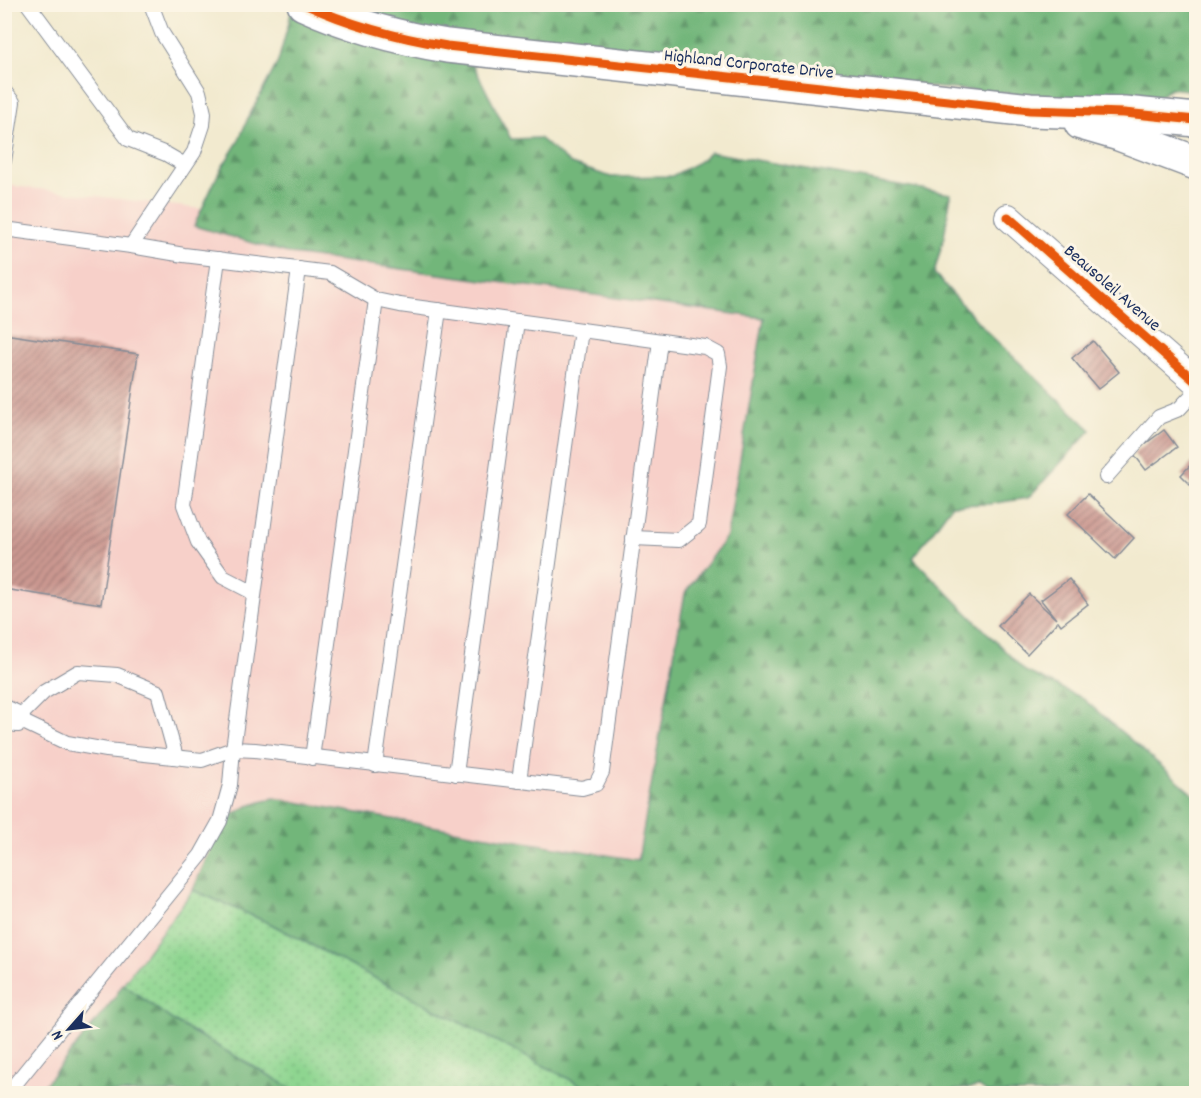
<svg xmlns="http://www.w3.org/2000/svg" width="1201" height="1098" font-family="Dekko,sans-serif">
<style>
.built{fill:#f7d0c9}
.grass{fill:url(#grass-dots);stroke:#548277;stroke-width:1.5}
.forest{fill:url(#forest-firs);stroke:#46726c;stroke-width:1.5}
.building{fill:url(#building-hatch)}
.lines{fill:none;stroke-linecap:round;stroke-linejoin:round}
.lane-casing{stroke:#868c96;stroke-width:16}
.street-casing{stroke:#868c96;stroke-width:28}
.secondary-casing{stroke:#868c96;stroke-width:36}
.lane{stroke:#fff;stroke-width:14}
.street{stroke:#fff;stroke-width:26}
.secondary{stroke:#fff;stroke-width:33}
.cycleway-casing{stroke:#fcf5e5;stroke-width:13}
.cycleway{stroke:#e8590c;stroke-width:9}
.labels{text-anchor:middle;stroke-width:6;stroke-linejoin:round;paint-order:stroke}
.street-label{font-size:18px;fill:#1b2f5e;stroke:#fcf5e5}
</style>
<defs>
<pattern id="grass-dots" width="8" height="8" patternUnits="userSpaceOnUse" patternTransform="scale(1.5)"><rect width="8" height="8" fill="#8ed590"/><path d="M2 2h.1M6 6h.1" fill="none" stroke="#7ab77f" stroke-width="1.8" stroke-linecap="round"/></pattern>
<pattern id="forest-firs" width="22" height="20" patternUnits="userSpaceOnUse" patternTransform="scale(1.5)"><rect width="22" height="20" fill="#72b67a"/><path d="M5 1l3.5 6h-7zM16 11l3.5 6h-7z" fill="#5d9467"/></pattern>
<pattern id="building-hatch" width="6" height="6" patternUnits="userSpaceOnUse" patternTransform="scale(1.5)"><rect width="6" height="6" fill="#cb9890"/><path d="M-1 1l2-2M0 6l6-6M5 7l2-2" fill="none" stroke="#a47c79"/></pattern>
</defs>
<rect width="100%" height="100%" fill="#fcf5e5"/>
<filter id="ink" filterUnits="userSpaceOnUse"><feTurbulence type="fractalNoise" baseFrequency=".0167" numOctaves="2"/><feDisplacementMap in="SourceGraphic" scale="12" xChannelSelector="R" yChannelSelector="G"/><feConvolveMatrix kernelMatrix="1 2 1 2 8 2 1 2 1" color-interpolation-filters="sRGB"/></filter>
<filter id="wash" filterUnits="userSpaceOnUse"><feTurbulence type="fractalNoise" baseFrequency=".008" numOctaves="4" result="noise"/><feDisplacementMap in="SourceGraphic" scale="24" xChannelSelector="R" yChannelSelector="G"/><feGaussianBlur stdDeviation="1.35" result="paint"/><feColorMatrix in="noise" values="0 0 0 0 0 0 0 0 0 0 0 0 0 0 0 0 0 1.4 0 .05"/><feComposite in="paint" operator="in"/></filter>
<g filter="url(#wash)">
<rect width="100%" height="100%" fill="#f2eacf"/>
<polygon class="built" points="5,185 202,209 194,226 764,318 727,536 685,593 638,860 499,838 223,820 193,890 113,1000 38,1093 5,1094"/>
<polygon class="grass" points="193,890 269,923 596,1093 300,1093 175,1022 123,984"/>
<g class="forest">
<polygon points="292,5 1196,5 1196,91 1170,88 1150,105 465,49 511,139 539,138 571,164 611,177 672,176 699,162 710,152 951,194 944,237 934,273 987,332 1091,430 1028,498 989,504 952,505 913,558 1025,671 1082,698 1196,796 1196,1093 1133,1093 1130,1085 1108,1094 988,1093 979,1087 929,1094 596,1093 269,923 193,890 223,820 248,806 274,798 499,838 638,860 685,593 727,536 764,318 291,254 194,226 219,172 238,142 248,118 278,62 289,22"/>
<polygon points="123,984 175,1022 300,1093 38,1093 113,1000"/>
</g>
<g id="blocks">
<g class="building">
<polygon points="4,334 138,354 101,604 4,589"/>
<polygon points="1093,341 1119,372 1098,389 1072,358"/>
<polygon points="1164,430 1177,447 1146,470 1133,453"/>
<polygon points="1196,459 1196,490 1181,475"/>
<polygon points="1088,494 1134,538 1115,559 1068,514"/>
<polygon points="1069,579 1088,604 1061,625 1058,621 1027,654 998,626 1029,594 1056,619 1041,600"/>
</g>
</g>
</g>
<g filter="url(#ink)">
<use href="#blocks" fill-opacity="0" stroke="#868c96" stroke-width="1.5"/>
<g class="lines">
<defs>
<g id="lane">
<polyline points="28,4 128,139 166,154 185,165"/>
<polyline points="4,91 13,102 4,161"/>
<polyline points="4,229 131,246 184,255 330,273 376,300 400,305 705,347 718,354 720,366 699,524 679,540 633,538"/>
<polyline points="131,246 194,152 203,125 204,113 199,92 162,33 151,4"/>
<polyline points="218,259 184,505 198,542 223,577 254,593"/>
<polyline points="1106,477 1159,417 1179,409 1196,391"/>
<polyline points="176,757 158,692 117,675 78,672 44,692 17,719 67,743 107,750 202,760 233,749 255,750 582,788 596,784 602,772 660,341"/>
<polyline points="312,758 376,300"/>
<polyline points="375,765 439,310"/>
<polyline points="456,774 517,321"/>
<polyline points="519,781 581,330"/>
<polyline points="7,1094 201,855 220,821 230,785 233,749 299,269"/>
</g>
<g id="street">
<polyline points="1008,217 1196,382"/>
<polyline points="4,713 17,719"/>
</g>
<g id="secondary">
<path d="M304,4C350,25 398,38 447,46L1030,110L1124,113L1196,120"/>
<polyline points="1081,123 1119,134 1196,163"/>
</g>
</defs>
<use href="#lane" class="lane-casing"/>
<use href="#street" class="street-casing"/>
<use href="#secondary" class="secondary-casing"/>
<use href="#lane" class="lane"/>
<use href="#street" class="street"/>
<use href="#secondary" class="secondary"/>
<defs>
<g id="cycleway">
<path d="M304,4C350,25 398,38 447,46L1030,110L1124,113L1196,120"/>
<polyline points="1008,217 1196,382"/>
</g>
</defs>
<use href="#cycleway" class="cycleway-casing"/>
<use href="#cycleway" class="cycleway"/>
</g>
</g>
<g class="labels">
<g class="street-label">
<text transform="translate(749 63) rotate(6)" y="6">Highland Corporate Drive</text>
<text transform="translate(1113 287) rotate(41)" y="6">Beausoleil Avenue</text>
</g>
</g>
<rect width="1201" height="1098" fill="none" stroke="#fcf5e5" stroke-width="24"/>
<g transform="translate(69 1029) rotate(242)" stroke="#fcf5e5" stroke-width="4.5" paint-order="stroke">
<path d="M0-4.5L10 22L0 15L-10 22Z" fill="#1b2f5e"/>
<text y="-9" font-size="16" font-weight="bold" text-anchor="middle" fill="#1b2f5e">N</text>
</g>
</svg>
